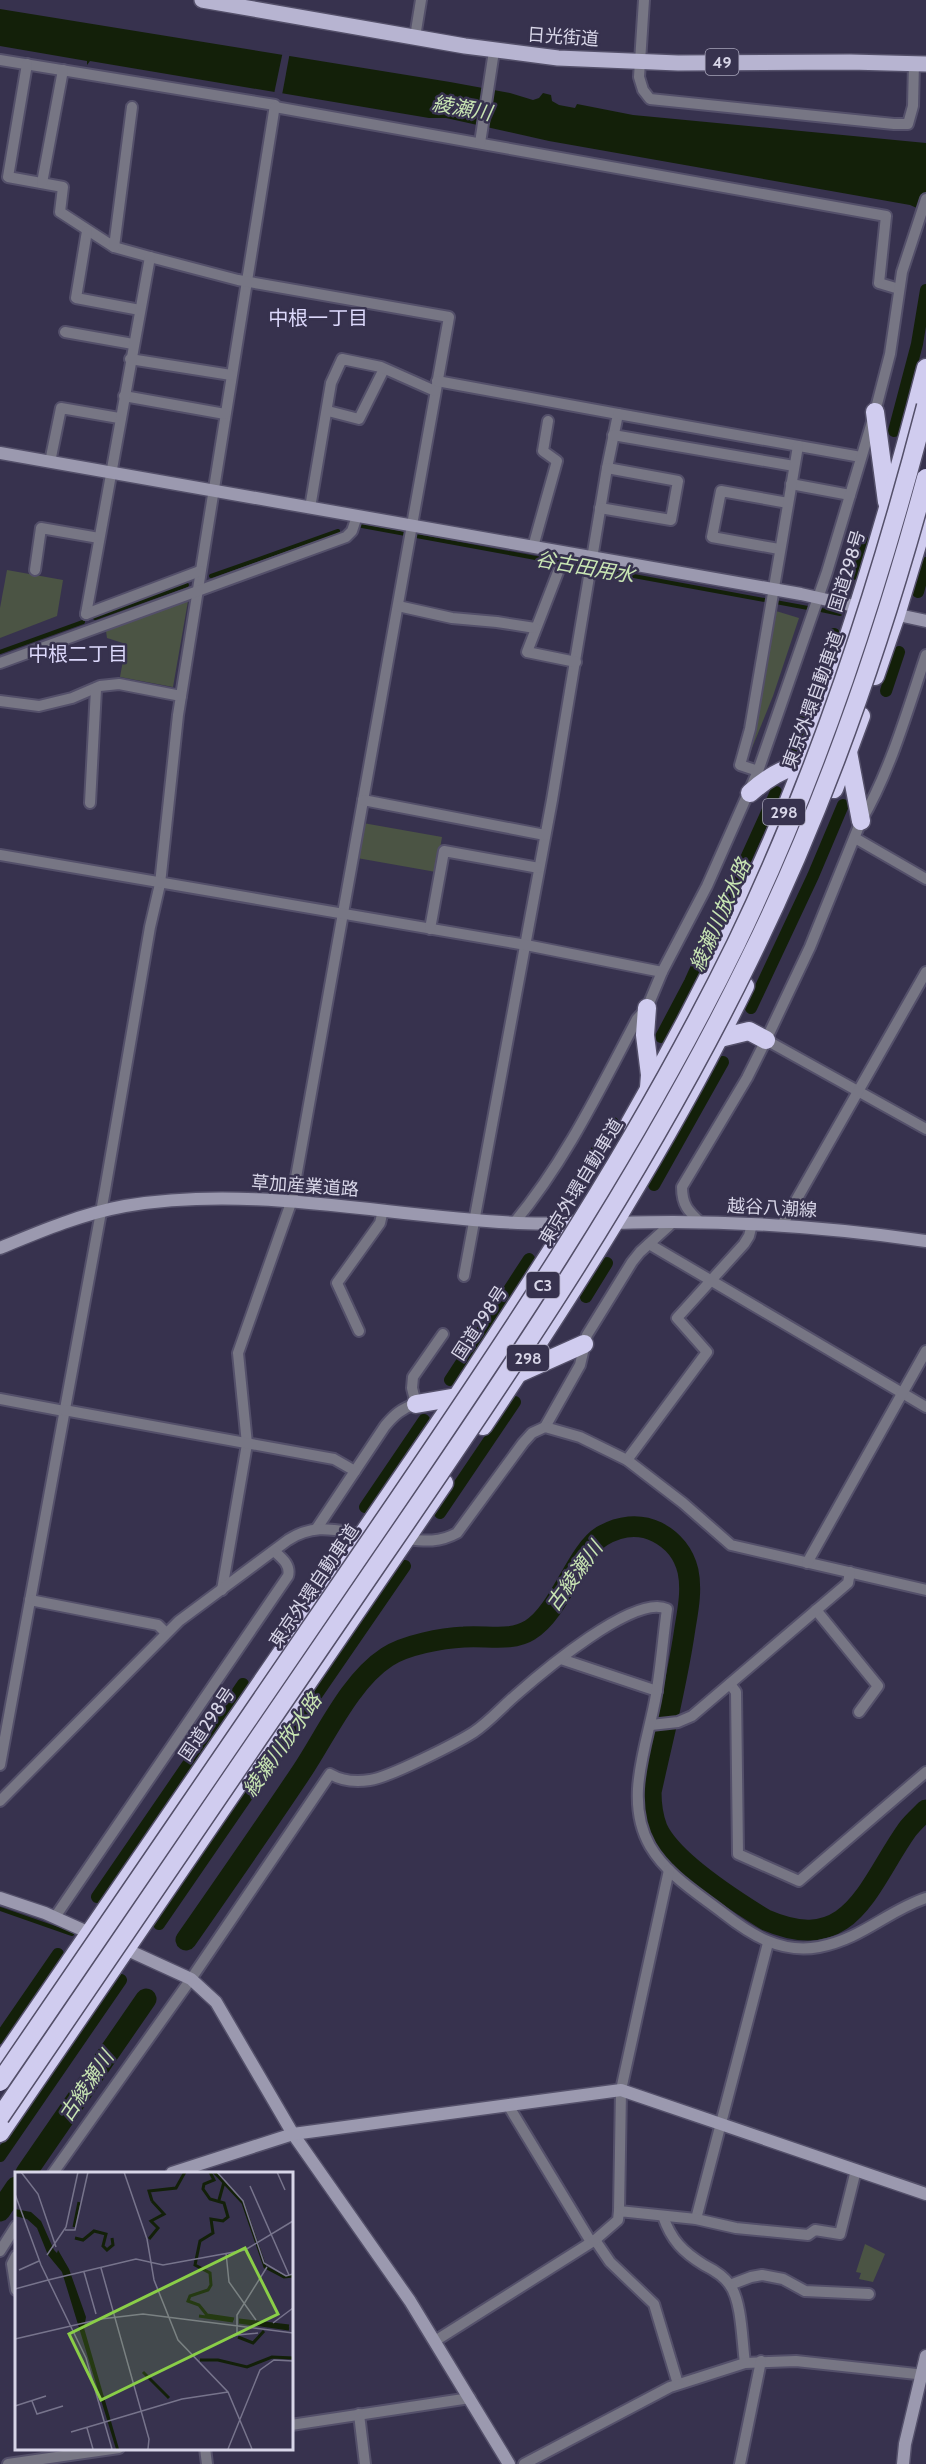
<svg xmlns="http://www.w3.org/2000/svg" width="926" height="2464" font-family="Cabin,'Noto Sans JP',sans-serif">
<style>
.green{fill:#4b5444}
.water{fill:#132009}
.pier{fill:#37324e}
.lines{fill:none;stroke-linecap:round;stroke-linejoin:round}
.stream{stroke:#132009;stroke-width:4}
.canal{stroke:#132009;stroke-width:12}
.river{stroke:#132009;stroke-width:21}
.street-casing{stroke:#54506a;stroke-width:14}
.secondary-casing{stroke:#54506a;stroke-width:15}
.primary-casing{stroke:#54506a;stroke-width:18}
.highway-casing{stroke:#54506a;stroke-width:21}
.street{stroke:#777684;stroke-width:10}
.secondary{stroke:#9b99af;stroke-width:12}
.primary{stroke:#b7b4d1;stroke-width:15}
.highway{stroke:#d0ccef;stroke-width:18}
.highway-bridge-casing{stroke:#54506a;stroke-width:21;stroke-linecap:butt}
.highway-bridge{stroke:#d0ccef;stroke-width:18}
.labels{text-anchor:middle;stroke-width:5;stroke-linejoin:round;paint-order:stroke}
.shield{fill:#37324e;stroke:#a8a5ba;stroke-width:1.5}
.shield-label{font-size:16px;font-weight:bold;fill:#d8d6e8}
.street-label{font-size:18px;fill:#d8d6e8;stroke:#37324e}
.water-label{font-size:20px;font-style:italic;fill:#c8e5b3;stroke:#37324e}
.neighbourhood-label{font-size:20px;fill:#dcd8fb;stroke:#37324e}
.inset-river{fill:none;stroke:#132009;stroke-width:3}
.inset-road{fill:none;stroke:#77748c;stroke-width:1.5}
.view{fill:#8ace48;fill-opacity:0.15;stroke:#8ace48;stroke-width:3}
.inset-edge{fill:none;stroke:#d8d6e8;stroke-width:3}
</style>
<rect width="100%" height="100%" fill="#37324e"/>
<g class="green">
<polygon points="7,570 63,580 57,616 0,638 0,608"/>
<polygon points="188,601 173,687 120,677 126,644 107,638 106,631"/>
<polygon points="776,611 799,618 773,696 748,758"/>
<polygon points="363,823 442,837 436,872 357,858"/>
<polygon points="865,2244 885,2254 873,2282 859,2279 861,2273 856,2272"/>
</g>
<polygon class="water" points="0,9 450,82 510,93 533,100 539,98 543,93 551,95 552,101 559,105 575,108 577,104 633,115 926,143 926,212 910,205 549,141 446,118 429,118 90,61 87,65 87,61 0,46"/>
<polygon class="pier" points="283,51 290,52 282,95 274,94"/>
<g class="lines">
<g class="stream">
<polyline points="362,526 808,608"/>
<polyline points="211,576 338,531"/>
<polyline points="821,610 840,614"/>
<polyline points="95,618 187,585"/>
<polyline points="0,652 83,622"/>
<polyline points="0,1909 72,1934"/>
</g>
<g class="canal">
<polyline points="894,431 917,344 926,290"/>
<polyline points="853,574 862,540"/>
<polyline points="918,592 926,563"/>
<polyline points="886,691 899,652"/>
<polyline points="795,746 818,684 834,634"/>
<polyline points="751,1008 813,876 843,805"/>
<polyline points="661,1037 690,982 776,792"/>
<polyline points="578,1182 613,1123"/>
<polyline points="654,1185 723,1062"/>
<polyline points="586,1297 607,1263"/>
<polyline points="450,1380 529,1259"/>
<polyline points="365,1507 424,1420"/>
<polyline points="440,1513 515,1402"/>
<polyline points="97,1897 243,1684"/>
<polyline points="159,1924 405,1566"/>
<polyline points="0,2038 58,1954"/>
<polyline points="0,2156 121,1980"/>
</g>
<g class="river">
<path d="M186,1940C225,1884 264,1828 302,1771C326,1735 350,1681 387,1657C405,1645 442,1638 464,1637C486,1635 511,1642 530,1630C560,1612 576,1552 602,1536C619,1526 639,1523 657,1532C673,1540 684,1554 688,1571C692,1590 688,1610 685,1628C677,1684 663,1737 651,1792C651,1805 652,1815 657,1828C672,1861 735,1901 766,1920C851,1957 868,1885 907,1830C912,1823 920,1816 926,1810"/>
<polyline points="26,2173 146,1999"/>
<polyline points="0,2211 16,2187"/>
</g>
<defs>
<g id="street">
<polyline points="644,0 639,77 643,90 650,99 894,124 908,124 913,106 914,63"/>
<polyline points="415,37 421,0"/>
<polyline points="0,60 275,105 178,715 160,884 150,927 105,1190 0,1765"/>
<polyline points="27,64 8,177 63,187 60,212 114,247 150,257 238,280 449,317 292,1200 238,1353 247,1444 222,1590"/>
<polyline points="275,107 886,216 879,283 899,289"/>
<polyline points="480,143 494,51"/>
<polyline points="42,183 63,70"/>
<polyline points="87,231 76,298 140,310"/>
<polyline points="114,247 132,107"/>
<polyline points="65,332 133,344"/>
<polyline points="130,359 231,375"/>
<polyline points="437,381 618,414 607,468 552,800 464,1276"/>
<polyline points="124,396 225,414"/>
<polyline points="328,411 359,419 384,369"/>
<polyline points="618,414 861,457"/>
<polyline points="613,435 794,466"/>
<polyline points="50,462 61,408 119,418"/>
<polyline points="791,484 850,495"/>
<polyline points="310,508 331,383 342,359 381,367 435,391"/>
<polyline points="600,508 671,520 678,481 607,468"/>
<polyline points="533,547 557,461 543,451 548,421"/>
<polyline points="779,549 712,537 721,491 788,503"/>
<polyline points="35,570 41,528 99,538"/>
<polyline points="558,572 527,652 576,662"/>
<polyline points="398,606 452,618 497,622 535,628"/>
<polyline points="86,614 150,257"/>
<polyline points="86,614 200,571"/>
<polyline points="0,663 346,537 352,531 357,516"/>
<polyline points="0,701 39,706 72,698 100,686 119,684 181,696"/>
<polyline points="758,771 740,765 750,729 798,446"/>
<polyline points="363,800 545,835"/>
<polyline points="90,803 96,689"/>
<polyline points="855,838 926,879"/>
<polyline points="0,855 526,945 662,972"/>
<polyline points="430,929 444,851 539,868"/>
<polyline points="766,1040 926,1129"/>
<path d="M514,1223C565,1162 600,1089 637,1019L647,1008L662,972L707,886L758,771L827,572L875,412L890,354L902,272L926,199"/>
<path d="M701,1223C688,1211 682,1205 682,1187L747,1078L766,1040L810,947L861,821C890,772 908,709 926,655"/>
<polyline points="782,1225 926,972"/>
<polyline points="649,1244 926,1407"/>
<polyline points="359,1331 337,1283 380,1223 383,1210"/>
<polyline points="0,1399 64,1411"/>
<polyline points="64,1410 334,1459 355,1471"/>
<polyline points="545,1427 580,1365 587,1335 632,1262 640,1252 673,1222"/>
<polyline points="627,1460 707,1352 677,1318 744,1244 749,1236 752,1224"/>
<path d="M317,1528L385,1426C394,1415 402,1408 416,1404L412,1388L413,1377L443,1334"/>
<path d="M404,1539C424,1541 439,1543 457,1533L523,1443L532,1433L545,1427L580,1437L627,1460L683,1503L731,1545L926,1590"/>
<polyline points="807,1563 926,1351"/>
<polyline points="30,1600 158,1625 166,1633"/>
<polyline points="816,1610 878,1686 859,1712"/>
<polyline points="561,1659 657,1691"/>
<polyline points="730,1684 736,1692 738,1854 799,1881 926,1772"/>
<polyline points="651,1725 678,1722 692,1716 848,1583 850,1572"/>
<path d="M0,1801L179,1621L288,1540C316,1522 337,1531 367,1535"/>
<path d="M55,1917L288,1576C291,1565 282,1558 274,1551"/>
<polyline points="508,2105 591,2242"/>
<path d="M53,2173L191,1979L330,1774C342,1781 357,1782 370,1780C388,1778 457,1743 474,1732C489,1722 502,1707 516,1695C541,1673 635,1593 667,1609C663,1637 661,1667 656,1695C648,1743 623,1799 650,1846C667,1875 697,1893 723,1913C751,1935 781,1954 819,1947C862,1939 887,1911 926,1898"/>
<polyline points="619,2211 621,2090 669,1870"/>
<path d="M663,2216C671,2240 683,2252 704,2265C714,2270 724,2276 730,2285C742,2302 742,2342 745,2363"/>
<polyline points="696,2219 768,1943"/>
<polyline points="595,2240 610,2262 654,2304 678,2384"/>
<polyline points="0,2251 16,2226"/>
<polyline points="16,2256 12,2264 16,2290"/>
<polyline points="730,2285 751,2277 762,2275 783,2279 805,2291 869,2294"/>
<polyline points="435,2341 595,2240 618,2220 619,2211 696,2219 736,2228 808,2235 815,2230 840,2234 856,2170"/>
<polyline points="359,2414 365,2464"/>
<polyline points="291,2425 470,2398"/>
<polyline points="205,2448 207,2464"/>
<polyline points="8,2464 119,2448"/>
<polyline points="524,2464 670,2387 745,2363 796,2361 926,2375"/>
<polyline points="740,2464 761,2361"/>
</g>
<g id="secondary">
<polyline points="0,453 801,594 863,608"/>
<polyline points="889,613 926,621"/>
<path d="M0,1248C41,1231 81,1214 125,1206C256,1184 387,1217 518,1223C570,1225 621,1222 673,1222C758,1222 842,1229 926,1241"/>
<polyline points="0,1898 45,1913 94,1935"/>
<polyline points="121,1947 191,1979 216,2002 293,2134 410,2301 509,2464"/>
<polyline points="172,2173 293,2134 621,2090 926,2194"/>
<polyline points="903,2464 905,2444 926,2356"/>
</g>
<polyline id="primary" points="202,0 465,46 558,58 678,63 850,62 926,64"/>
<g id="highway">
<polyline points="875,412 887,502"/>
<polyline points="875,676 896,615 926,515"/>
<polyline points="848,752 861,821"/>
<polyline points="834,789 861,716"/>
<path d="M750,793C767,778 782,769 804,763"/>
<polyline points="647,1008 645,1035 650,1075 649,1088"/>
<polyline points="720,1038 749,1031 766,1040"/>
<path d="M630,1123C696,1008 756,887 804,763C853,634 892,501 926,368"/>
<polyline points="517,1374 584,1344"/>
<polyline points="416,1404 457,1397"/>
<path d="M483,1426C578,1284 670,1140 745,986"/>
<polyline points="0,2064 457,1397 569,1224"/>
<polyline points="0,2133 444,1483"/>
</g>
</defs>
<use href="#street" class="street-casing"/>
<use href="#secondary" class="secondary-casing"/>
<use href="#primary" class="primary-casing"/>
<use href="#highway" class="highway-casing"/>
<use href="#street" class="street"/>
<use href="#secondary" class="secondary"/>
<use href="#primary" class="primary"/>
<use href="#highway" class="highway"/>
<defs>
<g id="highway-bridge">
<path d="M0,2082C120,1906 241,1730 361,1554C496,1357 631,1159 736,944C819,772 878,590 926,406"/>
<path d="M0,2117C126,1931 254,1745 381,1559C514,1366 646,1171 749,960C825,806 881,644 926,478"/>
</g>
</defs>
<use href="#highway-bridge" class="highway-bridge-casing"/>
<use href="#highway-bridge" class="highway-bridge"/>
</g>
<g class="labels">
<g class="shield">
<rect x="705.5" y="49" width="33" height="26" rx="4.5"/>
<rect x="763" y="799" width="42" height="26" rx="4.5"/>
<rect x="526.5" y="1272" width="33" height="26" rx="4.5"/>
<rect x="507" y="1345" width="42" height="26" rx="4.5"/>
</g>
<g class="shield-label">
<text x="722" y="68">49</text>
<text x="784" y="818">298</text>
<text x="543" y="1291">C3</text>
<text x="528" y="1364">298</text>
</g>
<g class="street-label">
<text transform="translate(563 37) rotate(4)" y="6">日光街道</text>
<text transform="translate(847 571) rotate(-73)" y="6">国道298号</text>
<text transform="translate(813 700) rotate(-70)" y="6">東京外環自動車道</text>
<text transform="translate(581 1182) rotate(-59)" y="6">東京外環自動車道</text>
<text transform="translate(305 1186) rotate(4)" y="6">草加産業道路</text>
<text transform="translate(772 1208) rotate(3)" y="6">越谷八潮線</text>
<text transform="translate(480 1323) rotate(-57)" y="6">国道298号</text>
<text transform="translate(314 1586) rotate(-56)" y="6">東京外環自動車道</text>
<text transform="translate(207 1724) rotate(-56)" y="6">国道298号</text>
</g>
<g class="water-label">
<text transform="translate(462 108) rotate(10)" y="7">綾瀬川</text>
<text transform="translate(585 567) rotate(10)" y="7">谷古田用水</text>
<text transform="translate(720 915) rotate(-66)" y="7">綾瀬川放水路</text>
<text transform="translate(574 1576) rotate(-54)" y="7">古綾瀬川</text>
<text transform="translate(282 1745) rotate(-55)" y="7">綾瀬川放水路</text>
<text transform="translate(86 2086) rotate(-56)" y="7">古綾瀬川</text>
</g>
<g class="neighbourhood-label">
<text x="318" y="325">中根一丁目</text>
<text x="78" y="661">中根二丁目</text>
</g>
</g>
<g transform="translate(15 2172)">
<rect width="278" height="278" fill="#37324e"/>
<path d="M0,37L16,40L26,49L39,78L42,81L43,78L54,97L71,145L69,156L104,277H101L47,100L33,83L22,56L12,47L0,44Z" fill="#132009"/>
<path class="inset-river" d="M195,0L199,8L189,12L188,17L195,27L209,31L213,45L208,49L196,47L198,61L185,69L180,93L195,101L196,113L193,118L175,124L173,129L184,133L192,143L219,147M199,0L228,31L250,95L269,105L278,104M204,28L209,10M137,29L134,19L161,16L170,0M59,55L64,30M60,66L68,68L79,59L91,62L88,74L92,78L98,73L97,66M134,67L143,56L136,49L149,42L137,29M184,144L218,149M224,148L274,154M224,150L274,157M223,165L238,171L249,159M185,188H203L232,195L257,185L278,186M128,200L154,226"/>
<path class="inset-road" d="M6,0L23,22L41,75M109,0L132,67L139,108L163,168L213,220L237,277M202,0L228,29L249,91L271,104L278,102M262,0L270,18M235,14L274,103M0,22L26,93L71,186L97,277M50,58H60L73,0M211,81L214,110L241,148M32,83L51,55L63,0M86,96L134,267L133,277M4,98L24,89M69,100L81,142M33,108L121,87L148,93L230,78L278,49M0,117L33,108M258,151L278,136M222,163L243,161M216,165L222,163V143L252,95M0,167L86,147L128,142L278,161M17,229L22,242L48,234M0,234L31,224M90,250L167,227L213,220M72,256L78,277M56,260L90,250M213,277L245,198L259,188L278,189"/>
<path class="view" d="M230,76L263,142L86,228L54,162Z"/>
<rect width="278" height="278" class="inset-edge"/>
</g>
</svg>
